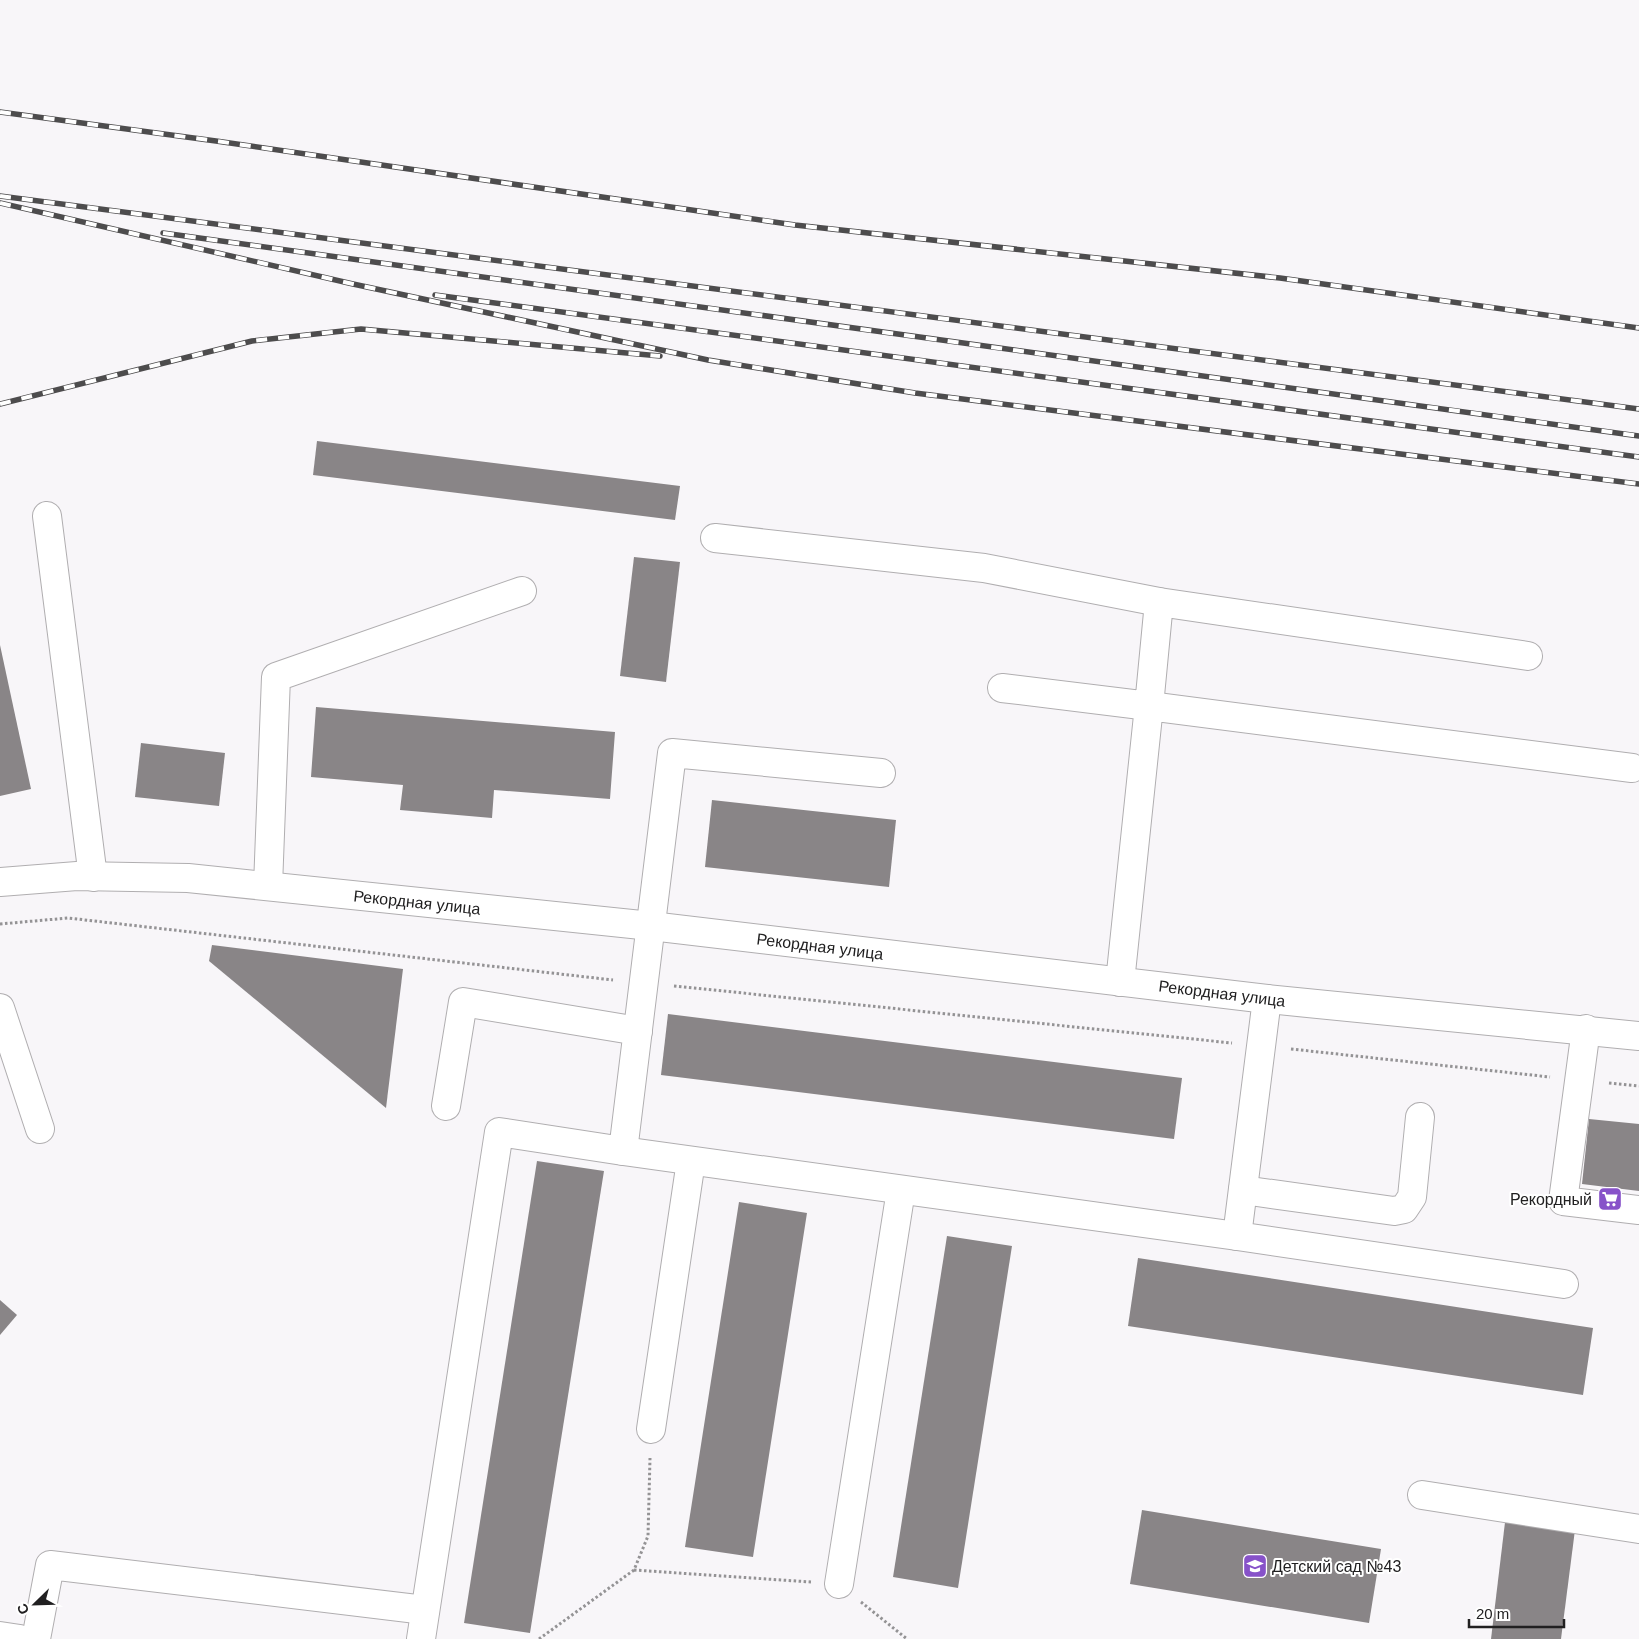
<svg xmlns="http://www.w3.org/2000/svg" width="1639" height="1639" font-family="Arial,sans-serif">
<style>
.building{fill:#898587}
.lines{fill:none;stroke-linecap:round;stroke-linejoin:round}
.minor-casing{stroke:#b0aeb0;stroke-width:30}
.major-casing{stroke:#b0aeb0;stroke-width:30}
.path{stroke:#949395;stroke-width:3;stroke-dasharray:2.5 2.5;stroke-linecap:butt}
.minor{stroke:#fff;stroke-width:28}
.major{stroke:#fff;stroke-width:28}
.rail-casing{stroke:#4d4c4d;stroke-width:5.5}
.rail{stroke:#fff;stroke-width:4;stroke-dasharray:11;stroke-linecap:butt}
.labels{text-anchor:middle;stroke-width:4;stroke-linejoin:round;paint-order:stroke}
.street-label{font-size:16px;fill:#212021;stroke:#fff}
.poi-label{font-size:16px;fill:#212021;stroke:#fff;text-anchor:end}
</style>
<rect width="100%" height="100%" fill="#f8f6f9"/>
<g class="building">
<polygon points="317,441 680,486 675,520 313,475"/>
<polygon points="634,557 680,562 666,682 620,676"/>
<polygon points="0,645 31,789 0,796"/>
<polygon points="316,707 615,732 610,799 494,790 492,818 400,810 403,785 311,777"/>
<polygon points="141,743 225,753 219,806 135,797"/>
<polygon points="712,800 896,820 889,887 705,867"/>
<polygon points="212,945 403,969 386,1108 209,961"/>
<polygon points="668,1014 1182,1078 1174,1139 661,1075"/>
<polygon points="1589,1119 1639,1124 1639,1191 1582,1184"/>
<polygon points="537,1161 604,1171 530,1633 464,1623"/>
<polygon points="739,1202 807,1213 753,1557 685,1547"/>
<polygon points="947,1236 1012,1246 958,1588 893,1577"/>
<polygon points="1138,1258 1593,1328 1583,1395 1128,1326"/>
<polygon points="0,1300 17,1315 0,1335"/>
<polygon points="1142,1510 1381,1549 1369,1623 1130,1584"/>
<polygon points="1506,1514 1576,1522 1561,1639 1491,1639"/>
</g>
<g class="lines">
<defs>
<g id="minor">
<polyline points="47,516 93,877"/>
<polyline points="715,538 984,568 1159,602"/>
<polyline points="1002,688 1149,706 1159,602 1528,656"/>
<polyline points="268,886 276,677 522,591"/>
<polyline points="1120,982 1149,706 1632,768"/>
<polyline points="0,1008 40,1129"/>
<polyline points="1586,1029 1563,1201 1639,1210"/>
<polyline points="446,1106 463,1002 638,1031"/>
<polyline points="623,1151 1237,1236 1564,1284"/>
<polyline points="1243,1190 1394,1211 1404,1209 1412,1197 1420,1117"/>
<polyline points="1237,1236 1267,999"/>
<polyline points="651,1429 691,1161"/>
<polyline points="1422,1495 1639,1529"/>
<polyline points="839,1584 901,1190"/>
<polyline points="0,1636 20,1639"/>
<polyline points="36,1639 50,1565 425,1610"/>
<polyline points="421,1639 499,1132 623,1151 672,753 881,773"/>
</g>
<polyline id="major" points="0,882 77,876 188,878 651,926 1267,999 1639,1036"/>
</defs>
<use href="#minor" class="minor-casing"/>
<use href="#major" class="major-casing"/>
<g class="path">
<polyline points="0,924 68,918 613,980"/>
<polyline points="674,986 1232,1043"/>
<polyline points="1291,1049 1550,1077"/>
<polyline points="1609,1083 1639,1086"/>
<polyline points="634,1570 811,1582"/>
<polyline points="861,1602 907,1639"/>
<polyline points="539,1639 634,1570 648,1536 650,1458"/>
</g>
<use href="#minor" class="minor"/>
<use href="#major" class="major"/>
<defs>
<g id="rail">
<polyline points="0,112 216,141 795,225 1280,278 1639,328"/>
<polyline points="0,196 1639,409"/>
<polyline points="0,203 353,284 708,360 915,393 1639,484"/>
<polyline points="163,233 1639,436"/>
<polyline points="435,295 1639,457"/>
<polyline points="0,404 252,341 361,329 660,356"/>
</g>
</defs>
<use href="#rail" class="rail-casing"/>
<use href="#rail" class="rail"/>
</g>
<defs>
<symbol id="supermarket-square" viewBox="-11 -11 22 22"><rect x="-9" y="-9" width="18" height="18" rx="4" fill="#8752c9" stroke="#fff"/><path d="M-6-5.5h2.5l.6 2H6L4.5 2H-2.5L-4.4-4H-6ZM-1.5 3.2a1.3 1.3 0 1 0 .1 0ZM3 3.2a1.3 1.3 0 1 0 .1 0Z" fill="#fff"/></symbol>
<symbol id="school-square" viewBox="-11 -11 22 22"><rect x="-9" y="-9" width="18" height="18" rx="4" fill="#8752c9" stroke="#fff"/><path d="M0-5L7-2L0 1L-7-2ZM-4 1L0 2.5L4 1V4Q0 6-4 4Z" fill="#fff"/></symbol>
</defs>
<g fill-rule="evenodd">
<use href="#supermarket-square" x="1596" y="1185" width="28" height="28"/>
<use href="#school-square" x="1241" y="1552" width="28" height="28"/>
</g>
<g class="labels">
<g class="street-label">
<text transform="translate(417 902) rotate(6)" y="6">Рекордная улица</text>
<text transform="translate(820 946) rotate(7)" y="6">Рекордная улица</text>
<text transform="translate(1222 993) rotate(7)" y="6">Рекордная улица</text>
</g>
<g class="poi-label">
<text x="1592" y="1205">Рекордный</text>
<text x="1272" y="1572" text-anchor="start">Детский сад №43</text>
</g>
</g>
<g transform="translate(35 1604) rotate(247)" stroke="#ffffff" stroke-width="4" paint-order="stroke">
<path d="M0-4L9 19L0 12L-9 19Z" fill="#212021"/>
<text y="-8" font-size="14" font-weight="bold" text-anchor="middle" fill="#212021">С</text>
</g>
<path d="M1469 1619v8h95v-8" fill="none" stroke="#212021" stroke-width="2.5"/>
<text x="1476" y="1619" font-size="15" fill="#212021" stroke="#ffffff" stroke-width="4" paint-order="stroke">20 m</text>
</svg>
